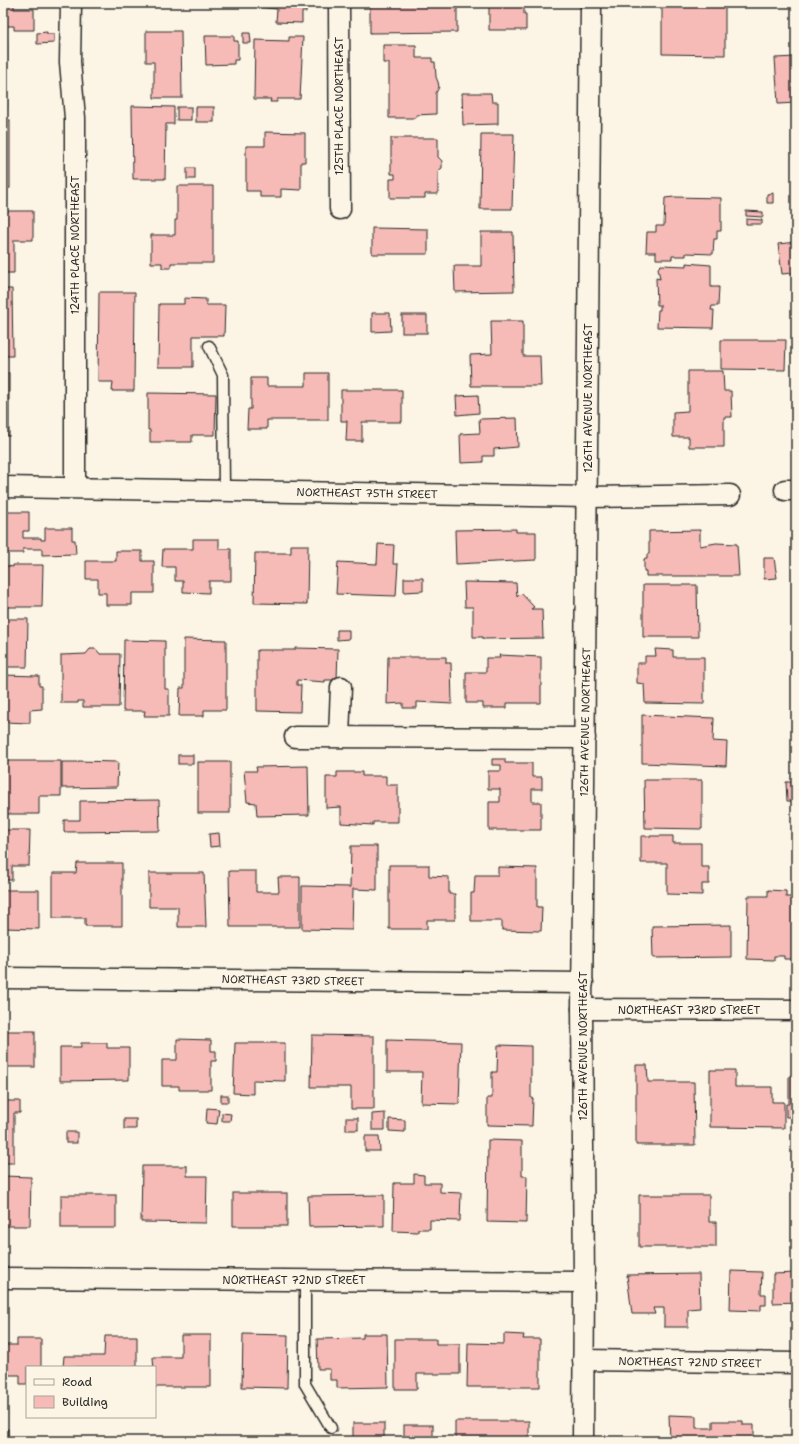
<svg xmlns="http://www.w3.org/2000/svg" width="799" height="1444" font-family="'Shantell Sans',sans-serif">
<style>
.building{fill:#f6bab7;stroke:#2b2b2b}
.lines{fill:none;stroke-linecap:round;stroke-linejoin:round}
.lane-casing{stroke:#2b2b2b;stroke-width:13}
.street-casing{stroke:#2b2b2b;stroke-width:23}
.lane{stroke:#fcf5e5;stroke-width:10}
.street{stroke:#fcf5e5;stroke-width:20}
.labels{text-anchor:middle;stroke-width:4;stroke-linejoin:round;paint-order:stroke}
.street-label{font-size:11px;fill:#2b2b2b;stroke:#fcf5e5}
</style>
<rect width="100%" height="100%" fill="#fcf5e5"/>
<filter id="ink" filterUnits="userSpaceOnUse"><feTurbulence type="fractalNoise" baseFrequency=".025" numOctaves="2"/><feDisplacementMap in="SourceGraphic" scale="8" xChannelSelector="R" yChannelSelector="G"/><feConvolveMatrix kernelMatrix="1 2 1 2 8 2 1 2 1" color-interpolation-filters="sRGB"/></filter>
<g filter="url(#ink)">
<g class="building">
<polygon points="3,3 14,3 14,9 34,9 34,30 14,30 14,26 3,26"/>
<polygon points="137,3 173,3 173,5 137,4"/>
<polygon points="257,3 306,3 306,12 302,12 302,23 276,22 277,9 257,7"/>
<polygon points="370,3 457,3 457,32 370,33"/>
<polygon points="489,3 524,3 524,14 526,14 526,30 489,30"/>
<polygon points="662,3 725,3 725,55 662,54"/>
<polygon points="146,31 181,31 182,98 154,98 154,62 146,62"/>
<polygon points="47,32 47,34 54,34 54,43 37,44 37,33"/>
<polygon points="243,33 250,33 251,43 243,43"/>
<polygon points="205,36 234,36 234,41 238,41 238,60 234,60 234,64 206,65"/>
<polygon points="289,37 303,37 300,99 277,99 277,102 270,102 271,99 254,99 255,40 289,41"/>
<rect x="3" y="41" width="4" height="67"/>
<polygon points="383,45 416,45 416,58 432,58 432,62 435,62 436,77 438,82 439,87 436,93 436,114 416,115 416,118 389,118 389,63 383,63"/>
<polygon points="796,57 796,103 778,104 775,58"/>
<polygon points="462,93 491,93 492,102 498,102 498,124 463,125"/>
<polygon points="132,106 174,107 174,124 166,124 165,179 133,179"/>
<rect x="177" y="107" width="14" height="13"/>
<rect x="196" y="107" width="18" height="15"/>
<rect x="3" y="120" width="7" height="68"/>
<polygon points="265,132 305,133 305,162 301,162 301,190 281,189 281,197 260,197 260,191 246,191 246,146 265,146"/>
<polygon points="481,134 514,134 512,209 480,209"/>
<polygon points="391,138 438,138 438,157 442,161 442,168 438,171 438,194 425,194 425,198 390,198 390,179 395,179 395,174 391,174"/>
<rect x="187" y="168" width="8" height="11"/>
<polygon points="177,186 213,186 213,263 171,263 171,268 162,268 162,263 151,263 151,235 175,235 175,220 177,220"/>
<polygon points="773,193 773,203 767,203 767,194"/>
<polygon points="674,197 721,198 721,231 717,231 717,239 714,239 713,254 686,253 686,256 672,256 672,259 656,259 656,252 646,252 647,232 656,232 656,226 664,226 665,198"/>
<polygon points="3,211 33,211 33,240 14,240 14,273 3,273"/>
<polygon points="746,211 763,212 763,217 746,216"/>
<polygon points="746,219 762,220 762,224 746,224"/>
<polygon points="372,228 428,229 428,254 372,254"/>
<polygon points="481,232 513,232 514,291 455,292 454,266 481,266"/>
<polygon points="796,242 796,289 794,289 793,273 782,274 778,244"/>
<polygon points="686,263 711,265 711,287 719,287 718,306 712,306 711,310 714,310 713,328 657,327 658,310 660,310 660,305 657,305 656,278 660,279 658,268 661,265 686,266"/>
<polygon points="3,289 12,289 13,356 3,356"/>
<polygon points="99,292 135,292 134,391 112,391 113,382 98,382"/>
<polygon points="184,298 206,299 206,305 225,305 224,336 193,336 193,367 158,367 159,304 184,304"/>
<polygon points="372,313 390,313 391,331 372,332"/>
<rect x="402" y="315" width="25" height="18"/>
<polygon points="491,321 523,321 523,356 540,356 541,386 471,386 470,355 492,354"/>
<polygon points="721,340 786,340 785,370 721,369"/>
<polygon points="688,371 723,371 724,391 731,391 732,417 724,417 724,447 689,447 689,437 673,437 673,412 688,411"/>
<rect x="3" y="373" width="6" height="63"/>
<polygon points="306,373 328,373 328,420 267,420 267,429 247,429 248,409 251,409 251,378 267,378 267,386 306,386"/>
<polygon points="341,390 402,390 402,422 362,422 362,441 346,441 347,421 341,421"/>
<polygon points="148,393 216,394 215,435 192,435 192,442 150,442 150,430 148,430"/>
<polygon points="478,395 479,413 457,415 456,396"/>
<polygon points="517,418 518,447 494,449 494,456 483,456 483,462 461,463 460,434 480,433 479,419"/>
<polygon points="3,512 29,512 29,531 23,531 23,538 41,538 41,540 45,540 45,528 72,528 72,540 75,540 76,554 42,555 42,549 23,549 23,553 3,553"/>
<polygon points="516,529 516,532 536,532 536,560 456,564 455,530"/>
<polygon points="700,530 700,546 716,543 737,544 739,576 646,576 646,571 644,571 644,559 647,559 647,554 649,554 649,531"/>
<polygon points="193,539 219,539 219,549 231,549 231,581 209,581 209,593 183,592 183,581 175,581 175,567 162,567 163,549 193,549"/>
<polygon points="378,544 394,545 393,564 398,564 396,596 336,594 338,562 377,564"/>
<polygon points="291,545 308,545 307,604 254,603 255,553 291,553"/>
<polygon points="116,551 142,551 142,561 154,561 154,593 132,593 132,605 106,605 106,593 98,593 98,579 86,579 86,561 116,561"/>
<polygon points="764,558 774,558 777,578 764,579"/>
<polygon points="3,565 13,567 13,565 43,565 42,607 3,607"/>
<polygon points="404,578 423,578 423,591 404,592"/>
<polygon points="464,582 516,583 517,597 521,593 534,607 531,609 542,609 543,638 483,639 483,637 473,637 473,607 465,607"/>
<polygon points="643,585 697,585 698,637 643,637"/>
<polygon points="3,619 28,619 27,667 3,667"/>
<polygon points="337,630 349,630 349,639 337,640"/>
<polygon points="184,639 226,640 226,710 204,710 204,716 179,716 180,688 184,688"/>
<polygon points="124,640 165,641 165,689 169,689 169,716 144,716 145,711 123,711"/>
<polygon points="295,648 338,649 337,680 325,680 325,682 297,680 297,685 301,685 300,712 257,711 257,650 295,650"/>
<polygon points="90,649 96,649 100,654 120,654 119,707 83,707 83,701 78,701 78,703 61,703 61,655 86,654"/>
<polygon points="655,649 673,650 673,657 704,657 704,704 645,703 644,684 637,683 637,663 645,663 645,656 656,656"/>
<polygon points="499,655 541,657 541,703 507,703 507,708 483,708 483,703 466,703 466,672 486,672 486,658 500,658"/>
<polygon points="388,657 446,657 446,663 451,663 452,704 417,702 417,708 403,708 403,703 387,704"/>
<polygon points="3,675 39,676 39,686 42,686 42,709 30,710 30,723 3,722"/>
<polygon points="642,715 714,718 713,741 727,742 726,766 642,763"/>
<rect x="178" y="755" width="15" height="9"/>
<polygon points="492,759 505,759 505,763 532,763 532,777 542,777 542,789 532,789 532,802 541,802 541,830 489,830 489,802 500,802 500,789 488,789 488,771 501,771 501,765 492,765"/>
<polygon points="3,761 61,761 61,796 39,796 39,814 3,814"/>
<polygon points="78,761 118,762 117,787 62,788 62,762 78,762"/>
<rect x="198" y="762" width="32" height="51"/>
<polygon points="308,766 309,815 257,816 256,803 247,802 244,771 257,771 256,767"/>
<polygon points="337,772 362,772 362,776 386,776 386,785 398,785 398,822 373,822 373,825 341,823 341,807 326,808 326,777 337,777"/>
<polygon points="644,780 702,780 702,829 645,828"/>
<polygon points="786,782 792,782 792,801 787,801"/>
<polygon points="159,800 160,831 64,832 64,820 80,820 80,801"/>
<polygon points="3,830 30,830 29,866 12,866 12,880 3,880"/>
<polygon points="219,833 220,846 210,847 209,834"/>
<polygon points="641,836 673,836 673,843 701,843 701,867 709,867 709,884 702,884 702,895 667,894 667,863 641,863"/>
<polygon points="351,846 377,846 377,890 353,889 352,930 302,929 302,886 350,887"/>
<polygon points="77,863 122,863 122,926 85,926 85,918 53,918 53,873 76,873"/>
<polygon points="389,865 429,865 429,876 449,877 449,894 455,894 455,920 427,920 427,929 389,929"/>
<polygon points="498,867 537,868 537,907 542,907 541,931 502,930 502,921 471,921 471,893 474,893 475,875 498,875"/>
<polygon points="229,871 256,871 256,892 279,892 278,877 300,877 300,927 230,927"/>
<polygon points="149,873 204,873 206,927 178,927 178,907 149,907"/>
<polygon points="3,890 39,890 39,929 3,928"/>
<polygon points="768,890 786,891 786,897 796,897 795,959 784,959 784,956 774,956 774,960 747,959 748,896 768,896"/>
<polygon points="731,925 731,957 653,958 652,926"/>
<rect x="3" y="1031" width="32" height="36"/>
<polygon points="312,1035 374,1036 374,1109 351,1109 351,1087 311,1087"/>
<polygon points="177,1039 211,1040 211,1051 216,1051 216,1061 211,1061 211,1090 179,1090 179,1086 162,1086 162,1060 177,1060"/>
<polygon points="387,1040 461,1042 459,1104 421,1103 422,1072 387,1072"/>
<polygon points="81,1043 107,1043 107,1048 129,1048 129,1080 60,1081 60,1047 81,1047"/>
<polygon points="235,1043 285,1043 285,1081 253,1080 253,1094 233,1093"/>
<polygon points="498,1045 531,1046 531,1098 533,1098 532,1126 487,1125 487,1098 492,1098 492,1072 497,1072"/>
<polygon points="636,1065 647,1065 648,1082 694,1082 695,1145 636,1145"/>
<polygon points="710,1070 735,1070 735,1087 772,1087 772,1102 784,1102 784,1128 710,1127"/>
<polygon points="789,1076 796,1076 795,1117 786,1117 786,1104 789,1104"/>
<rect x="221" y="1095" width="7" height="7"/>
<polygon points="3,1101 20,1101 20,1113 14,1113 14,1163 3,1163"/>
<polygon points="207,1108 219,1109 217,1124 206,1123"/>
<polygon points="222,1113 231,1114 230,1121 222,1121"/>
<polygon points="385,1113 385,1130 372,1130 372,1114"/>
<rect x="346" y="1118" width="12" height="12"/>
<rect x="124" y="1119" width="12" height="10"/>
<polygon points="389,1119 405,1120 405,1132 389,1131"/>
<rect x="66" y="1132" width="11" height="11"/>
<polygon points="365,1136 379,1136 380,1151 365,1151"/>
<polygon points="488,1140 522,1141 522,1176 527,1176 526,1223 487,1222"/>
<polygon points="142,1166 187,1166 187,1176 207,1176 206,1223 141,1222"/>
<polygon points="414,1174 424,1175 424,1183 440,1183 440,1192 461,1193 460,1221 430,1220 430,1229 418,1229 418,1232 393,1231 394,1183 414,1183"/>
<polygon points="3,1176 31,1177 30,1226 3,1226"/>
<rect x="233" y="1193" width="54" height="33"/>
<rect x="61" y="1195" width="55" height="33"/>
<polygon points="384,1195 384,1226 309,1227 308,1196"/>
<polygon points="639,1195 709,1195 709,1222 716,1222 716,1247 639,1247"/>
<polygon points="731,1271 762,1272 761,1294 766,1294 766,1305 761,1305 761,1311 730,1310"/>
<polygon points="796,1273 796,1302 773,1303 773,1274"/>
<polygon points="699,1274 700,1308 688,1309 688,1327 664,1327 664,1308 653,1308 655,1314 632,1314 627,1275"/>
<polygon points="243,1334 288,1335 287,1388 242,1387"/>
<polygon points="363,1334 387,1334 388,1387 337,1388 337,1380 330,1380 330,1369 318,1369 317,1339 363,1338"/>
<polygon points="504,1334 524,1335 523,1339 540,1339 540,1387 467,1387 468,1343 504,1344"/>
<polygon points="181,1335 211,1335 211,1387 155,1387 153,1357 181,1357"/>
<polygon points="105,1336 137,1336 137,1367 63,1367 64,1356 104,1356"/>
<polygon points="17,1339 41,1339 41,1367 27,1367 27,1384 20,1384 20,1375 3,1375 3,1345 17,1345"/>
<polygon points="395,1339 436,1339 436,1344 460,1344 460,1374 417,1374 417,1389 395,1389"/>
<polygon points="669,1415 696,1416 696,1428 713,1428 713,1421 743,1421 743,1425 754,1425 754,1441 670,1441"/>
<polygon points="455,1421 529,1421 529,1439 528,1441 455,1441"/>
<rect x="353" y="1423" width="31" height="18"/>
<rect x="404" y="1425" width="29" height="16"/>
<polygon points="3,1429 8,1429 8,1441 24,1441 3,1441"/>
</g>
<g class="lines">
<defs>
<g id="lane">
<polyline points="209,346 223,375 224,490"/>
<polyline points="305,1280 305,1384 331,1428"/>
</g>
<g id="street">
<polyline points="71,3 70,62 75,118 75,487"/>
<polyline points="339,3 340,209"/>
<polyline points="3,487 588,497 730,495"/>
<polyline points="785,490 796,490"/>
<polyline points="339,736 341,687"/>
<polyline points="295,737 585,738"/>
<polyline points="3,978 583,983"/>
<polyline points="582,1009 796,1010"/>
<polyline points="3,1278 584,1282"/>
<polyline points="583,1360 796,1363"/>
<polyline points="583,1441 584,1282 582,1009 591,3"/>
</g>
</defs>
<use href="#lane" class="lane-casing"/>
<use href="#street" class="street-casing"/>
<use href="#lane" class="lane"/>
<use href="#street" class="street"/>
</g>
</g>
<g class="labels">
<g class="street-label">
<text transform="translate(339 106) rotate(-90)" y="4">125TH PLACE NORTHEAST</text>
<text transform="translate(75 245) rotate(-90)" y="4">124TH PLACE NORTHEAST</text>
<text transform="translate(588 398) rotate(-90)" y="4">126TH AVENUE NORTHEAST</text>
<text transform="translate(367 493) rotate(1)" y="4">NORTHEAST 75TH STREET</text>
<text transform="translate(585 722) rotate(-89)" y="4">126TH AVENUE NORTHEAST</text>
<text transform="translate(293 980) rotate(1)" y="4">NORTHEAST 73RD STREET</text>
<text x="689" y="1014">NORTHEAST 73RD STREET</text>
<text transform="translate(583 1046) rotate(-90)" y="4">126TH AVENUE NORTHEAST</text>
<text x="294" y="1284">NORTHEAST 72ND STREET</text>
<text transform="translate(690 1362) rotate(1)" y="4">NORTHEAST 72ND STREET</text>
</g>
</g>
<rect width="799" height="1444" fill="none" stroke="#fcf5e5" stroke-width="16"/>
<rect x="8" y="8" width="783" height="1428" fill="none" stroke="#2b2b2b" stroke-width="1.5" filter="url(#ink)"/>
<rect x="26" y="1366" width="130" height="52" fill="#fcf5e5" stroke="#a8a49b"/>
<rect x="34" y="1379" width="20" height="6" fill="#fcf5e5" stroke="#a8a49b"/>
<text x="62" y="1386" font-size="12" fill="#2b2b2b">Road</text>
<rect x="34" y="1396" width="20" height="12" fill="#f6bab7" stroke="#a8a49b"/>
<text x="62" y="1406" font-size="12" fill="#2b2b2b">Building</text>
</svg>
